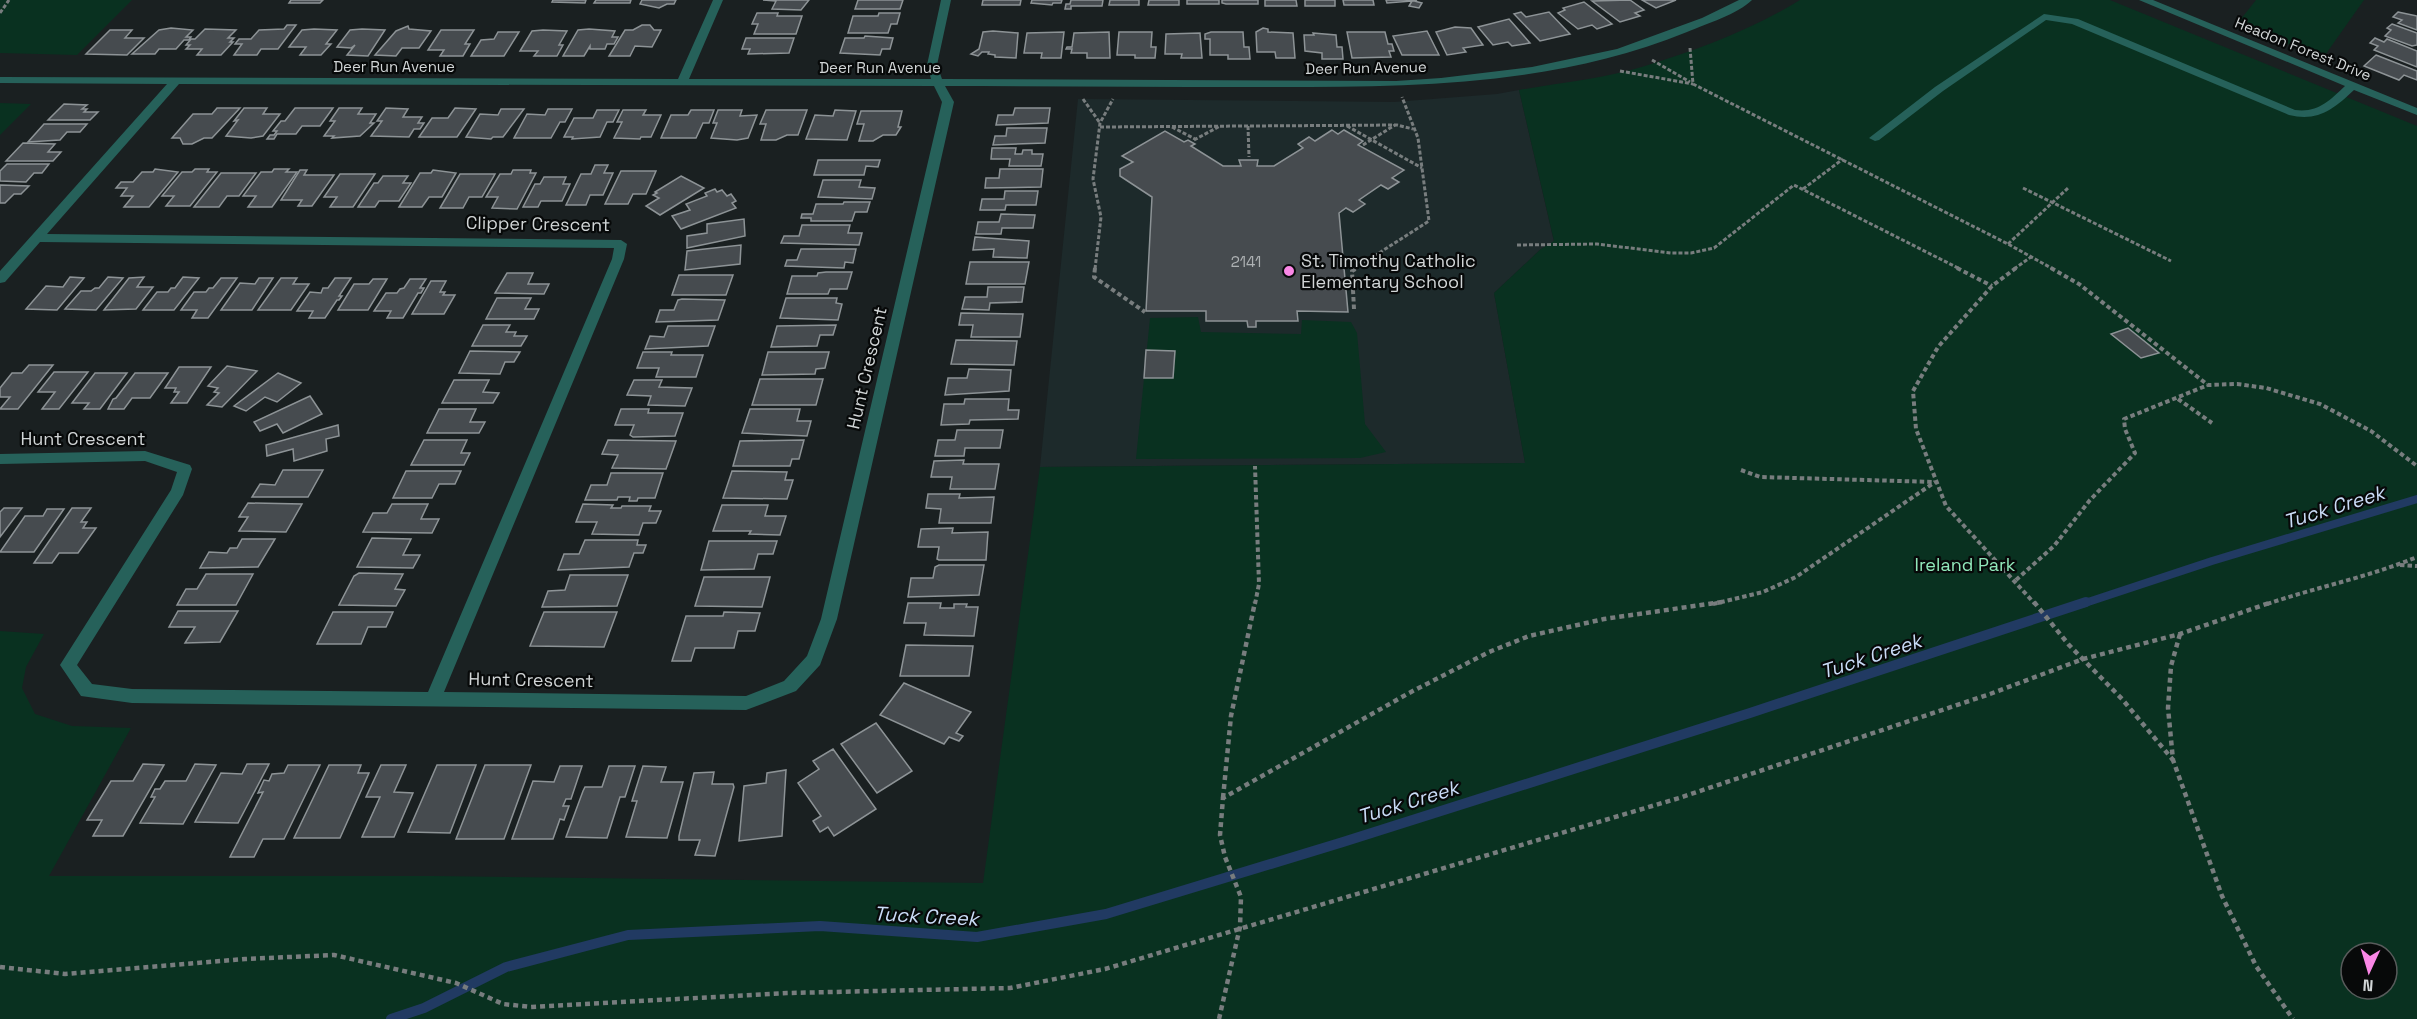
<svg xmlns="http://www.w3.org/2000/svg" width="2417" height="1019" font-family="'Space Grotesk',sans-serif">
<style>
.built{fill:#1d2a2b}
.green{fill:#093120;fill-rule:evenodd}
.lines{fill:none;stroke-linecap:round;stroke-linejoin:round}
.stream-far1{stroke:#213a62;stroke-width:8}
.stream{stroke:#213a62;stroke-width:10}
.building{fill:#464b4f;stroke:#8d9396;stroke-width:1.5}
.path-far2{stroke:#787d7e;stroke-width:3;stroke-dasharray:4 2;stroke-linecap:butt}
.path-far1{stroke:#787d7e;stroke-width:4;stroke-dasharray:4.5 3;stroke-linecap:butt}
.path{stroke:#787d7e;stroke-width:4.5;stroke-dasharray:5 4;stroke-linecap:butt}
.minor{fill:#26615a;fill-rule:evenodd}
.poi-dot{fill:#fa87e6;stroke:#070909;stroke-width:2}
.labels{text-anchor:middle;stroke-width:4.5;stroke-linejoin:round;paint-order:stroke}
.far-street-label{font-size:15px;fill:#d1d5d6;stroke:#070909}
.number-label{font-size:15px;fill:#aeb2b4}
.street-label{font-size:18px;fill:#d1d5d6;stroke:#070909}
.poi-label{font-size:18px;fill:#d1d5d6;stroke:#070909;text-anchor:start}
.park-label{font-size:18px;fill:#91e9bb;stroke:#070909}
.water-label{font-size:20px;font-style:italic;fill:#cadcf7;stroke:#070909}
</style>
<rect width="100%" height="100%" fill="#1a2021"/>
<polygon class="built" points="1519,90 1554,242 1541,249 1494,293 1525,463 1040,467 1078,99 1394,102 1497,94"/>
<g class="green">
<polygon points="0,0 132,0 77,55 0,53"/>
<path d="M1800,0H2110L2417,126V1019H0V631L44,634L26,667L22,688L35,714L72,726L131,728L49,876H434L983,883L1040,467L1525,463L1494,293L1541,249L1554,241L1519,90C1559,83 1607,78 1645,66C1698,50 1753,29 1800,0ZM2351,953H2387V989H2351Z"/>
<polygon points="2256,0 2364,0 2323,58 2237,24"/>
<polygon points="0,103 31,104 0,135"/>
<polygon points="1198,317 1201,332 1301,334 1302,320 1351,322 1357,333 1365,424 1386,452 1360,458 1136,459 1150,318"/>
</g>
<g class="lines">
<polyline class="stream-far1" points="2082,604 2212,561 2417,499"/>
<polyline class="stream" points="391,1019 424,1008 506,967 628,935 820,926 977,937 1106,914 1343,842 1750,713 2086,602"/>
</g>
<g class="building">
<polygon points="291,0 323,0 320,3 289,3"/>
<polygon points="553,0 586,0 585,3 552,2"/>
<polygon points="596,0 631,0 630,3 594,3"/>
<polygon points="642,0 676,0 674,4 667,4 659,8 640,4"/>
<polygon points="763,0 809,0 801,10 772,9 776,1"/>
<polygon points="858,0 903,0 900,9 855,9"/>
<polygon points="983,0 1021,0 1020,5 982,5"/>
<polygon points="1032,0 1062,0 1061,3 1053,3 1052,5 1031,3"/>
<polygon points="1071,0 1103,0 1102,6 1071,6 1071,9 1065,9 1066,4 1070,4"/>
<polygon points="1110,0 1139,0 1139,5 1109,5"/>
<polygon points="1149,0 1179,0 1179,5 1148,5"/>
<rect x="1187" y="0" width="32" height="4"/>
<polygon points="1222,0 1258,0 1258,4 1226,4 1222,3"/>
<polygon points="1265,0 1296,0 1297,6 1265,6"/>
<rect x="1305" y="0" width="30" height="6"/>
<polygon points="1343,0 1373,0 1374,5 1344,5"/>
<polygon points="1386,0 1417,0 1414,1 1422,3 1419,8 1409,6 1412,1 1387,3"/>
<polygon points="1630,0 1644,10 1635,13 1640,16 1620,22 1592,1"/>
<polygon points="1642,0 1676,0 1656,8"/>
<polygon points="1584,2 1612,24 1597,29 1592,25 1578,29 1558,13 1565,10 1563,8"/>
<polygon points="1521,12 1526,17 1549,12 1570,34 1540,41 1514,14"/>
<polygon points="2398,12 2417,16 2417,30 2398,23 2402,20 2393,17"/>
<polygon points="757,13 778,13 777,16 802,16 796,34 754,34 758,24 752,24"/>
<polygon points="879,13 900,13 897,24 891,24 888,33 848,33 853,16 878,16"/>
<polygon points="1509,19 1530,43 1512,46 1508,42 1493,45 1478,27"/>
<polygon points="2392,24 2417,33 2417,45 2412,46 2385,36 2391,30 2387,28"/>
<polygon points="287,25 296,25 278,49 261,49 257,55 234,55 242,44 235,44 239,39 251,39 259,30 284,29"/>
<polygon points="642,25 650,25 654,30 661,30 652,47 635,46 630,56 609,56 625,30 633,30"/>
<polygon points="408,26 409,29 431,31 419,48 402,48 396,56 375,55 396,31"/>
<polygon points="1455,27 1471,28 1483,45 1463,48 1466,52 1447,55 1436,32"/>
<polygon points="171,28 193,30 186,37 191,37 189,40 184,40 176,49 159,49 155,54 132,54 159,30"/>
<polygon points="1263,28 1268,29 1268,32 1293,33 1295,58 1276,58 1275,52 1257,52 1256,32"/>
<polygon points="205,29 236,30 228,38 234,38 230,42 233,42 221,55 197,55 202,49 186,49 190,45 186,45 191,39 195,39"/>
<polygon points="314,29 337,30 326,44 331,44 321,55 300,55 306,47 289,47 302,30"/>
<polygon points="362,29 385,30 368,56 347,55 355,45 351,48 337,47 350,30"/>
<polygon points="589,29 615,31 612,37 618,37 614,44 607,44 605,49 590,49 590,46 584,56 563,56 578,30"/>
<polygon points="110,30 132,30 125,38 144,38 127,55 86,54"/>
<polygon points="441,30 474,30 465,44 470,44 463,56 440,56 444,50 428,50"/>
<polygon points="543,30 567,31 559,45 563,45 557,56 534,56 538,51 520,51 532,31"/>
<polygon points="993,31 1018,33 1016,58 995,57 995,55 988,54 989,52 982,52 978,56 971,54 979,49 983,32"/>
<polygon points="1427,31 1439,55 1402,55 1393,36"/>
<polygon points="498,32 519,32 504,56 471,56 481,40 494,39"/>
<polygon points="1064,32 1061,58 1041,58 1042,53 1024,53 1027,33"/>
<polygon points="1109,32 1110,58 1087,58 1087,53 1071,53 1072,49 1066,49 1067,47 1072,47 1074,33"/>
<polygon points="1119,32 1152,32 1151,47 1156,47 1155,58 1135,58 1135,55 1117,55"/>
<polygon points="1211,32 1243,32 1244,47 1249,47 1250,59 1228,59 1228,55 1210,55 1210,39 1205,39 1205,34"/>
<polygon points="1347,32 1385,32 1388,44 1392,44 1394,51 1389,51 1391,57 1352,58"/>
<polygon points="1200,33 1202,58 1181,58 1182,54 1165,54 1166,34"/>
<polygon points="1313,33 1336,35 1337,47 1342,47 1343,59 1322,59 1322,53 1305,51 1304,35 1314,35"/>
<polygon points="865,36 893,38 890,49 882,49 880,55 840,53 845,38 864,38"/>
<polygon points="746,38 794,38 789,53 748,54 750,49 742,49"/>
<polygon points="2375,38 2384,42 2387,39 2417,51 2417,67 2374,50 2378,46 2370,43"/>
<polygon points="2376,55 2417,71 2417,80 2404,75 2399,80 2364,66"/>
<polygon points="64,104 87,105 82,109 87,109 84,112 98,112 90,120 48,120"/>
<polygon points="217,108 240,108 212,138 204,138 192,144 183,144 180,138 172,138 193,114 212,114"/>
<polygon points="244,108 267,108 263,114 280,114 263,136 251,138 226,136 238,120 234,121"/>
<polygon points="295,108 333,108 320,126 302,126 296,134 277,134 274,139 267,139 270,135 274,135 277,131 273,131 281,121 285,121"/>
<polygon points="339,108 362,108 358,114 376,114 370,123 374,123 360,136 332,138 334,136 324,136 335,121 330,121"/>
<polygon points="386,108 408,109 403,117 422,117 418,123 424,123 420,129 414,129 409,137 371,136 382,121 377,121"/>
<polygon points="455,108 476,109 457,137 419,137 432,118 448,118"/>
<polygon points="1015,108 1050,108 1048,123 996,125 998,115 1013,115"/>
<polygon points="501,109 524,109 503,137 493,137 491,139 466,137 480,114 498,115"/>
<polygon points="548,109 572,109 565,122 560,122 551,138 514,138 527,114 545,115"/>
<polygon points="597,110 619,110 613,122 607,122 600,137 572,139 573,137 564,137 574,118 593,118"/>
<polygon points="623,110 646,110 643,115 661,115 651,137 641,137 640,139 614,138 622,122 617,122"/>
<polygon points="691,110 714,110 709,123 703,123 696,138 661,138 671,115 688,115"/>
<polygon points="718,110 742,110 740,116 757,115 748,138 737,140 711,138 717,123 713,123"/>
<polygon points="766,110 807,110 798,135 787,135 776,140 761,140 766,124 760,124"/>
<polygon points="835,110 856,111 847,140 806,139 815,115 833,116"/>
<polygon points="861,111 902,111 898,127 901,127 896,135 883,135 873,141 859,141 864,124 857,124"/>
<polygon points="44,124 87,124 80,132 67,132 60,140 28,142"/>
<polygon points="1007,128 1047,128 1045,143 993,145 995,136 1006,136"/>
<polygon points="1332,130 1338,134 1344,130 1363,141 1358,145 1404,170 1392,178 1399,182 1388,189 1381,185 1359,200 1365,204 1353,212 1346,208 1339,213 1348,312 1297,311 1298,321 1256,321 1256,327 1248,327 1247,321 1206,321 1206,311 1146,311 1152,197 1120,176 1120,169 1133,162 1122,156 1165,131 1184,142 1188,140 1195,144 1191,146 1223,166 1241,166 1239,160 1258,160 1257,166 1274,166 1303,148 1298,144 1309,137 1315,141"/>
<polygon points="23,143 55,144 48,152 61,152 53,161 6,161"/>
<polygon points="992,148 1016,148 1015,154 1022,154 1023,150 1032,150 1032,154 1043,154 1041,166 1009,166 1010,159 991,159"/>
<polygon points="818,160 880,160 878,167 866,166 864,175 814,175"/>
<polygon points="7,164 49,164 42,173 34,173 26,182 0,181 0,171"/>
<polygon points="595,165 608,165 604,173 613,173 603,195 590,195 586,205 566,205 581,174 591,174"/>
<polygon points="155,169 178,172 149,207 124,207 133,196 121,196 127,188 116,188 121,182 133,182 142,172 153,172"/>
<polygon points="195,169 209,169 207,172 217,172 190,206 166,206 174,196 162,196 182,172 192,172"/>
<polygon points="274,169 289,169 286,172 297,172 272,207 248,207 256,196 243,196 261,172 272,172"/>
<polygon points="1000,169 1043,169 1041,187 985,188 986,178 999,178"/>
<polygon points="300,170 307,170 304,175 334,175 312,206 298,206 302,200 281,200"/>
<polygon points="433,170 456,173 442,197 429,197 422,207 399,207 420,173 431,173"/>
<polygon points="513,170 531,170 530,173 536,173 517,209 492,208 498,197 486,197 500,174 511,174"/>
<polygon points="621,171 656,171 646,194 633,194 628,204 605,204"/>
<polygon points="221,173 256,173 239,196 227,196 219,207 194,207"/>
<polygon points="340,174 375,174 353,207 330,207 337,197 324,197"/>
<polygon points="460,174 495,174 482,197 469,197 463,208 440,208"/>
<polygon points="383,176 408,176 403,183 411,183 399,201 379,201 375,207 358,207 374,183 378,183"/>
<polygon points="681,176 704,188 660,215 646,206 659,198 653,195 657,193 655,192"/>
<polygon points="544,177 566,177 563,184 570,184 562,201 541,201 538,207 523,207 535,184 540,184"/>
<polygon points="823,180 861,180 859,187 875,188 872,199 818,197"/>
<polygon points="0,185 29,186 21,194 14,194 5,203 0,203"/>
<polygon points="715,189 717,192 722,190 727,196 731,194 736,201 732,203 736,208 681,229 672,216 690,210 686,204 707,196 705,193"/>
<polygon points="1005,191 1038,191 1036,205 1006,205 1005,210 980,210 982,199 1004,199"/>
<polygon points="844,202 870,202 867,212 855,212 852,221 811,221 811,218 801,218 802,214 813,214 816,204 843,204"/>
<polygon points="1001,214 1035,215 1033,228 1002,228 1001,234 976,234 978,222 999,222"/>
<polygon points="744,219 745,236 687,248 687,236 707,233 707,224"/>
<polygon points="802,225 850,225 848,233 862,233 859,245 781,243 784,236 799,236"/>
<polygon points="975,237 1029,241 1027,258 993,257 994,249 973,250"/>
<polygon points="741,245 740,264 685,270 687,251"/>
<polygon points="801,249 856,249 853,263 845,262 844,268 785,266 787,260 797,260"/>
<polygon points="970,262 1029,262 1025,284 966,284"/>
<polygon points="826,272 852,272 847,289 830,289 828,294 787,294 792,276 817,276 818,273"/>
<polygon points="507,273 533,273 528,284 549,284 544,294 495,293"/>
<polygon points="679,275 733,275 726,295 672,295"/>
<polygon points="70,277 84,278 57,310 26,309 46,286 63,287"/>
<polygon points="108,277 123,278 96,310 65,309 81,291 91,291 95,288 99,288"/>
<polygon points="144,277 137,287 153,287 136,309 104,310 129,278"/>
<polygon points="183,277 199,278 174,310 143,310 157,292 168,292 171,288 175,288"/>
<polygon points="221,278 237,278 208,318 192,318 197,310 181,310 194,292 206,292 209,288 213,288"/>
<polygon points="259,278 273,278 252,310 221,310 240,283 255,284"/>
<polygon points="281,278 297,278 293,284 309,284 291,310 258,310"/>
<polygon points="335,278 351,278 339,296 342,296 339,300 337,300 325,318 309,318 313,311 297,311 310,292 321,293 323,288 328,288"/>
<polygon points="373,279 387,279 368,310 338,310 354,284 369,284"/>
<polygon points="410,279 426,279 420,288 424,288 421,293 418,293 403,318 387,318 391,311 374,311 386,293 397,293 400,289 404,288"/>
<polygon points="431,281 446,281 440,292 445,292 443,295 455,295 444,314 412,314"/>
<polygon points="988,287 1024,287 1022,302 990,303 989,310 962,309 965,297 987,297"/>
<polygon points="497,298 531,298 525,309 539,309 534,319 486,319"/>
<polygon points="786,298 837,298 836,303 842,304 838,320 780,318"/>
<polygon points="678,300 682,299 725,300 718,320 656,322 660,310 674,310"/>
<polygon points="961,313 1023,314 1020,337 971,337 973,325 959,325"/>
<polygon points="483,325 510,325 506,332 516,332 514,336 527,336 521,346 472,346"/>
<polygon points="836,325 833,335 820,335 817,346 771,347 777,326"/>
<polygon points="668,326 715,326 708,346 645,349 650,336 664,337"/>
<polygon points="2128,328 2159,353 2141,358 2111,334"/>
<polygon points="956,340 1017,341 1014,365 951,364"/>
<polygon points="1146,350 1175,351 1173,378 1144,378"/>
<polygon points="470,351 520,352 514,362 505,362 500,374 459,373"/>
<polygon points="643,352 672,352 671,355 703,355 696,377 656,377 659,368 637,368"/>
<polygon points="768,352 829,352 825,368 816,369 815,374 762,375"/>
<polygon points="29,365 53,365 18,409 0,409 10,397 0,397 0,388 12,373 22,373"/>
<polygon points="227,366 257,371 222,407 207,405 219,393 214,392 218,388 208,386"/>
<polygon points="179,367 211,367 187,403 171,403 179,392 174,392 176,388 165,388"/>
<polygon points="969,369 1011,370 1009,391 945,395 948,378 967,378"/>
<polygon points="54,372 88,372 59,409 42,409 55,392 38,392"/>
<polygon points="95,373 127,373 100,409 84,409 89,403 72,403"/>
<polygon points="135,373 168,373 150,398 132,398 124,409 108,409 113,399 116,398"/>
<polygon points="278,373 301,383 277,402 265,397 246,411 234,406"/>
<polygon points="760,379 823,379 816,405 752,405"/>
<polygon points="454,380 489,380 483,392 499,393 493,403 442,403"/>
<polygon points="634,380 662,380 659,387 692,388 685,406 648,405 651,396 627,395"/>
<polygon points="310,396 322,414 283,433 277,424 260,431 254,422"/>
<polygon points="965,399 1009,399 1008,410 1019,410 1018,419 970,420 969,424 941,425 944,404 964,404"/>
<polygon points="439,409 476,409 470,422 485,422 479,433 427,433"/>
<polygon points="621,409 649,409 648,413 683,413 675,436 633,437 630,435 634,425 615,425"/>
<polygon points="750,409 800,409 797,421 811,421 807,436 742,433"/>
<polygon points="338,425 339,436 326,439 327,451 294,461 293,449 267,456 266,445"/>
<polygon points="957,430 1003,430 1000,448 965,448 964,456 935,456 938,440 955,440"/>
<polygon points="424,440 467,440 461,453 470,453 464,465 411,465"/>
<polygon points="608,440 676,441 666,469 612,468 618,455 602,454"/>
<polygon points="804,440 799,459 792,459 790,466 733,466 740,441"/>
<polygon points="964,460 963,464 999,464 995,489 950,489 952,477 931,477 934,461"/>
<polygon points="283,470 323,470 308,497 252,497 260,484 275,485"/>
<polygon points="406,471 461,471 455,484 439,484 432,498 393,498"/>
<polygon points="732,471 787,472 785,480 793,480 787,499 723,498"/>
<polygon points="611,473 663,473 655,498 638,498 637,501 629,501 630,497 618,497 617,500 585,500 591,485 607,485"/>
<polygon points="928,494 960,494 959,498 994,497 991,523 939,523 941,509 926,508"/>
<polygon points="248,503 302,504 286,532 239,531 248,517 239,517"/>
<polygon points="392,504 428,504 421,519 439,519 432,533 363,532 373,513 387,513"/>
<polygon points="583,504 613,505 611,508 621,508 622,506 651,506 649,511 661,511 656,523 643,523 639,535 592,534 597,522 576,522"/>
<polygon points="722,505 768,505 765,516 786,516 780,535 749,534 751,531 713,531"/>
<polygon points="4,508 22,508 0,537 0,512"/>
<polygon points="72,508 91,508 81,522 87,522 83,528 96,528 78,553 59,553 52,563 34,563"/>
<polygon points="47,509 64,509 34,552 0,552 25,516 43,516"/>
<polygon points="953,528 952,533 988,532 986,560 939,560 937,559 939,547 918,547 921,529"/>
<polygon points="372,538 411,539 403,555 420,555 413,568 357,567"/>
<polygon points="242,539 275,539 258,567 200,568 209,552 227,553 230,548 237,548"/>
<polygon points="585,540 638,540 637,545 646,545 643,553 634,553 629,567 558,570 564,554 579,554"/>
<polygon points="709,541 777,541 773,554 758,554 754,569 701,570"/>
<polygon points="939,565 984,565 979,595 908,597 911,578 933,578 935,567"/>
<polygon points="359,573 403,574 395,589 405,590 396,606 339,605 354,576"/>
<polygon points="206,574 253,574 236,605 177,605 186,589 197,589"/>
<polygon points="570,575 628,575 617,606 542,607 548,591 565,590"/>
<polygon points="704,577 770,577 762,607 695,606"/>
<polygon points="908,603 941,603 940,608 954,608 954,604 967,604 966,607 978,607 974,636 924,635 926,623 904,623"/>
<polygon points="178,611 238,611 220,642 185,643 195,627 169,627"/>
<polygon points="333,612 393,612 386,627 368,627 361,644 317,644"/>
<polygon points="544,612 617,612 604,647 530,646"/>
<polygon points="724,612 760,613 755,631 738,631 734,648 695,648 691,661 672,661 686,616 723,616"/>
<polygon points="906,645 973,646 969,676 900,676"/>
<polygon points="904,683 971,712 956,733 963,736 959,741 949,737 944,744 880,715"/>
<polygon points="876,723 912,771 877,793 841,744"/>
<polygon points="833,749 876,809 834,836 828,827 820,832 813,821 821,816 798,783 819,769 813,761"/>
<polygon points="143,764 164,765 123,836 93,836 102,820 87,820 111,781 133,781"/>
<polygon points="195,764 216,765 183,824 140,823 155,797 151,797 155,789 160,789 165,781 186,781"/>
<polygon points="247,764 269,764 238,823 195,822 221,773 242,774"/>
<polygon points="288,765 320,765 284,839 263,839 254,857 230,857 263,792 258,793 264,780 269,781 272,774 284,773"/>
<polygon points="329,765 361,765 358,773 369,773 340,838 294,838"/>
<polygon points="381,765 406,765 394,792 413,793 394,837 362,837 380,797 366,797"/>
<polygon points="437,765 476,765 450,833 408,832"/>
<polygon points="485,765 531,765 504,839 456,839"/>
<polygon points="560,766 582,766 571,799 566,799 563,806 569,806 564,820 560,819 553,839 512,839 533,781 554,782"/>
<polygon points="609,766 635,766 625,797 620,797 607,838 566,837 583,791 585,787 602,787"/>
<polygon points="643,766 666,767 661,782 683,782 667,838 626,837 637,801 632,801"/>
<polygon points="786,770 782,836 739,841 744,786 766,783 767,773"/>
<polygon points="714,772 712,784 733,784 734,787 715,856 695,855 700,840 679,840 679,836 694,773"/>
</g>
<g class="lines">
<g class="path-far2">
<polyline points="0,13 9,0"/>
<polyline points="1690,48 1693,84 2008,244 2053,269"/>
<polyline points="1652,60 1690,82"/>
<polyline points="1620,71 1693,84"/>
<polyline points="1083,99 1100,123"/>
<polyline points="1248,126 1249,157"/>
<polyline points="1347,126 1422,168"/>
<polyline points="1100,127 1397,125 1413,129"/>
<polyline points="1172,127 1195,139"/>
<polyline points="1194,140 1220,126"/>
<polyline points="1363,145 1395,125"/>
<polyline points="2023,188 2171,261"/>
<polyline points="1803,189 1843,159"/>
<polyline points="2008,244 2068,188"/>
<polyline points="1517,245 1597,244 1671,253 1691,253 1714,248 1794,185 1960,269"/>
<polyline points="1095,269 1101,217 1093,179 1100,123 1113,99"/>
<polyline points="1354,269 1429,221 1418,138 1402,97"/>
<polyline points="2014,269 2031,257"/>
</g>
<g class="path-far1">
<polyline points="1095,268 1094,277 1145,312"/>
<polyline points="1957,268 1992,286"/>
<polyline points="2016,268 1992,286 1938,347 1913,391 1916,429 1946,506 2035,604"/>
<polyline points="2051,268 2079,284 2208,385 2237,384 2266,388 2320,404 2371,431 2417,466"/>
<polyline points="1354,309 1352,271 1357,268"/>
<polyline points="2178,399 2212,423"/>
<polyline points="1741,470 1760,477 1935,482"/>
<polyline points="2400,565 2417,566"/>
<polyline points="2016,580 2054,546 2090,500 2135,453 2125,429 2124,419 2208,385"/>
<polyline points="1255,604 1259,584 1255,466"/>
<polyline points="1713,604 1763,592 1796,577 1935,482"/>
<path d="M2267,604C2317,587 2369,577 2417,557"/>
</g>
<g class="path">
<polyline points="2034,602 2069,645 2122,699 2173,760"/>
<polyline points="2180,634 2171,666 2168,708 2173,760 2222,896 2256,966 2293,1019"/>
<polyline points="1223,798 1231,716 1255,602"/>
<polyline points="0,967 65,974 245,959 334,955 456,983 503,1004 531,1007 787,993 1010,988 1105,969 1679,798 1990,694 2083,659 2180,634 2272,602"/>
<polyline points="1219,1019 1240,927 1241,897 1225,857 1220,835 1223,798 1409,693 1489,652 1529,636 1604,619 1722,602"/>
</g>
<g class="minor">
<path d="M713,0H723L689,79H931L927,65L941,0H951L937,65L942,79L1396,81L1441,78L1532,67L1617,49L1702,18L1739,0H1752C1738,14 1706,24 1687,32C1546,89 1398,87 1249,87C1147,87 1046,86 945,86L954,102L837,619L820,665L796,691L746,710L132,703L81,696L60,665L171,490L177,472L145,461L0,464V454L145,451L190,465L192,469L183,495L77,665L92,684L132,689L428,692L612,259L614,248L40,242L5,282L0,283V271L167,84L0,83V77L678,79ZM179,84L934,86L942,102L821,619L807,656L784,681L746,696L444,692L624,259L627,244L621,240L47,234Z"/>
<path d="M2139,0H2153L2417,108V115L2354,90C2334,109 2318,122 2289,115L2072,24L2046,20L1943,91L1879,140L1875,141L1869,138L1935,87L2044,14L2078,19L2295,110C2318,113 2329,101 2345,86Z"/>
</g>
</g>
<circle class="poi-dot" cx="1289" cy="271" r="6"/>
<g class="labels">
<g class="far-street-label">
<text transform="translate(2303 49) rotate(22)" y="5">Headon Forest Drive</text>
<text x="394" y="72">Deer Run Avenue</text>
<text x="880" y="73">Deer Run Avenue</text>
<text transform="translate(1366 68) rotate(-1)" y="5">Deer Run Avenue</text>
</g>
<g class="number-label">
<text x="1246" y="267">2141</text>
</g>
<g class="street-label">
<text transform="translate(538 224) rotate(1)" y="6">Clipper Crescent</text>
<text transform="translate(867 368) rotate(-77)" y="6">Hunt Crescent</text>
<text x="83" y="445">Hunt Crescent</text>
<text transform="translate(531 680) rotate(1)" y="6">Hunt Crescent</text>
</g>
<g class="poi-label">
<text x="1301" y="267">St. Timothy Catholic<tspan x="1301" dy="21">Elementary School</tspan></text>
</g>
<g class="park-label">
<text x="1965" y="571">Ireland Park</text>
</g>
<g class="water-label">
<text transform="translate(2334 507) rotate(-17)" y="7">Tuck Creek</text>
<text transform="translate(1871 656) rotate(-18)" y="7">Tuck Creek</text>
<text transform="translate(1408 802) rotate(-17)" y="7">Tuck Creek</text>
<text transform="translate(926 916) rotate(3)" y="7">Tuck Creek</text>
</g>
</g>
<g transform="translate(2369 971) rotate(184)"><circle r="28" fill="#070909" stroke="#585b5b" stroke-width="1.5"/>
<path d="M0-4.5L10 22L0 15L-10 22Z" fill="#fa87e6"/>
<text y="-9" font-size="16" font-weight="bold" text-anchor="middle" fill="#d1d5d6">N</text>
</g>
</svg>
